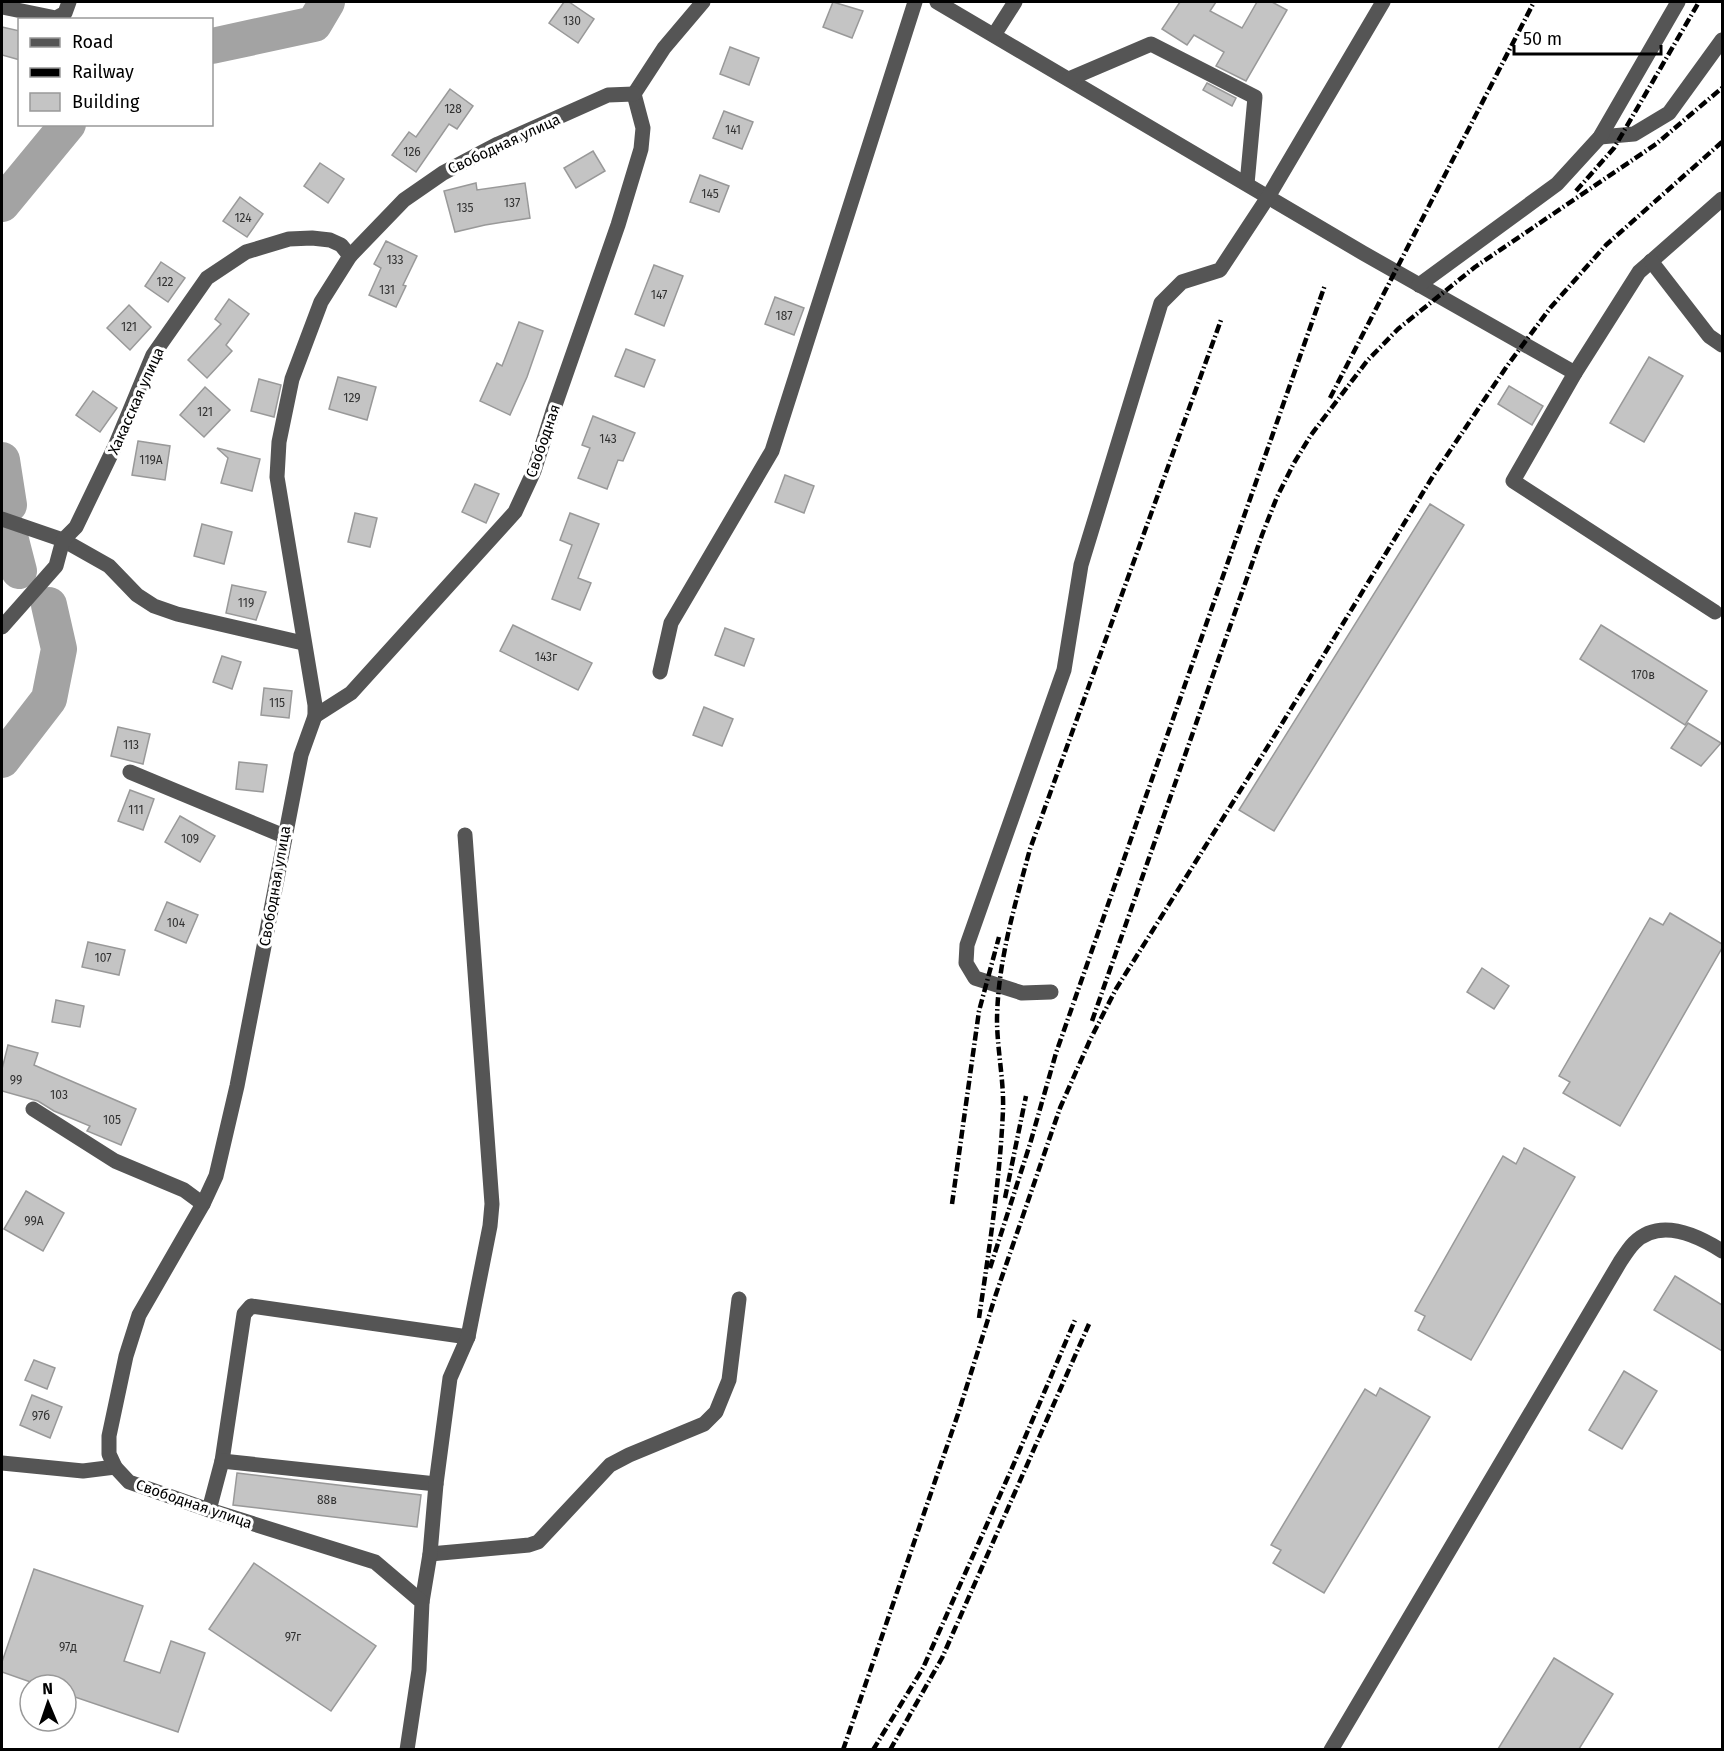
<svg xmlns="http://www.w3.org/2000/svg" width="1724" height="1751" font-family="'Fira Sans',sans-serif">
<style>
.lines{fill:none;stroke-linecap:round;stroke-linejoin:round}
.river{stroke:#a3a3a3;stroke-width:36}
.building{fill:#c4c4c4;stroke:#999;stroke-width:1.5}
.minor{stroke:#555;stroke-width:15}
.rail{stroke:#000;stroke-width:4.5;stroke-dasharray:9 3 1.5 3;stroke-linecap:butt}
.labels{text-anchor:middle;stroke-width:6;stroke-linejoin:round;paint-order:stroke}
.number-label{font-size:12px;fill:#313131}
.street-label{font-size:15px;fill:#000;stroke:#fff}
</style>
<rect width="100%" height="100%" fill="#fff"/>
<g class="lines">
<g class="river">
<polyline points="212,46 314,24 327,2"/>
<polyline points="2,204 68,124"/>
<polyline points="2,460 9,505"/>
<polyline points="11,540 19,571"/>
<polyline points="2,760 49,699 59,649 49,605"/>
</g>
</g>
<g class="building">
<polygon points="564,2 569,2 594,19 578,43 549,23"/>
<polygon points="833,2 863,11 852,38 823,27"/>
<polygon points="1180,2 1216,2 1210,11 1242,28 1257,2 1272,2 1287,10 1246,81 1216,66 1224,52 1194,35 1187,45 1162,29"/>
<polygon points="2,27 20,31 20,60 2,55"/>
<polygon points="730,47 759,58 749,85 720,74"/>
<polygon points="1207,83 1236,98 1232,106 1203,90"/>
<polygon points="450,89 473,106 457,129 449,124 416,172 392,155 409,132 416,137"/>
<polygon points="724,111 753,122 742,149 713,138"/>
<polygon points="593,151 605,171 576,188 564,168"/>
<polygon points="320,163 344,179 328,203 304,186"/>
<polygon points="700,175 729,186 719,212 690,202"/>
<polygon points="476,183 477,190 525,183 530,218 485,225 455,232 444,191"/>
<polygon points="240,197 263,214 247,237 223,221"/>
<polygon points="386,241 417,256 403,285 406,286 396,307 369,295 381,268 374,264"/>
<polygon points="161,262 185,278 168,302 145,286"/>
<polygon points="654,265 683,276 664,326 635,314"/>
<polygon points="775,297 804,308 794,335 765,324"/>
<polygon points="229,299 249,314 226,345 232,351 207,378 188,360 221,324 215,319"/>
<polygon points="129,305 151,327 130,350 107,328"/>
<polygon points="519,322 543,331 527,377 510,415 480,401 497,363 502,366"/>
<polygon points="626,349 655,360 644,387 615,376"/>
<polygon points="1649,357 1683,376 1644,442 1610,423"/>
<polygon points="338,377 376,387 367,420 329,409"/>
<polygon points="259,379 281,385 274,417 251,411"/>
<polygon points="1509,386 1543,406 1532,425 1498,404"/>
<polygon points="205,387 230,410 204,437 180,415"/>
<polygon points="93,391 117,408 100,432 76,415"/>
<polygon points="593,416 635,433 623,461 618,460 607,489 578,478 590,448 582,445"/>
<polygon points="138,441 170,446 165,480 132,475"/>
<polygon points="217,448 260,459 252,491 221,483 228,458"/>
<polygon points="785,475 814,486 804,513 775,502"/>
<polygon points="475,484 499,494 486,523 462,512"/>
<polygon points="1430,504 1464,525 1274,831 1239,810"/>
<polygon points="355,513 377,518 370,547 348,542"/>
<polygon points="570,513 599,524 578,578 591,583 580,610 552,599 572,545 560,540"/>
<polygon points="202,524 232,532 224,564 194,556"/>
<polygon points="232,585 266,592 256,620 226,613"/>
<polygon points="513,625 592,663 578,690 500,651"/>
<polygon points="1601,625 1707,691 1685,725 1580,659"/>
<polygon points="725,628 754,639 744,666 715,655"/>
<polygon points="222,656 241,662 232,689 213,682"/>
<polygon points="264,688 292,691 289,718 261,715"/>
<polygon points="704,707 733,719 722,746 693,735"/>
<polygon points="1688,723 1721,743 1701,766 1671,748"/>
<polygon points="118,727 150,734 143,764 111,756"/>
<polygon points="239,762 267,765 263,792 236,789"/>
<polygon points="130,790 154,799 143,830 118,821"/>
<polygon points="180,816 215,836 200,862 165,842"/>
<polygon points="167,902 198,915 186,943 155,930"/>
<polygon points="1670,913 1722,944 1722,948 1620,1126 1563,1093 1570,1082 1559,1076 1650,918 1663,925"/>
<polygon points="88,942 125,950 119,975 82,967"/>
<polygon points="1482,968 1509,986 1494,1009 1467,992"/>
<polygon points="56,1000 84,1006 80,1027 52,1022"/>
<polygon points="8,1045 38,1053 34,1065 136,1109 121,1145 87,1131 90,1126 54,1111 38,1101 2,1091 2,1069"/>
<polygon points="1524,1148 1575,1177 1471,1360 1418,1330 1425,1316 1415,1311 1503,1156 1516,1164"/>
<polygon points="26,1191 64,1213 43,1251 4,1229"/>
<polygon points="1675,1276 1722,1305 1722,1351 1654,1310"/>
<polygon points="34,1360 55,1368 47,1389 25,1380"/>
<polygon points="1624,1371 1657,1391 1622,1449 1589,1430"/>
<polygon points="1380,1388 1430,1417 1324,1593 1273,1563 1281,1550 1271,1545 1365,1389 1376,1396"/>
<polygon points="32,1395 62,1407 50,1438 20,1425"/>
<polygon points="237,1473 421,1495 417,1527 233,1505"/>
<polygon points="254,1563 376,1646 331,1711 209,1629"/>
<polygon points="34,1569 143,1606 124,1661 160,1673 171,1641 205,1653 178,1732 66,1694 66,1685 39,1685 2,1672 2,1662"/>
<polygon points="1554,1658 1613,1694 1579,1749 1498,1749"/>
</g>
<g class="lines">
<g class="minor">
<polyline points="937,2 1363,253 1575,373 1639,272 1722,199"/>
<polyline points="2,7 56,18 65,13 69,2"/>
<polyline points="994,35 1015,2"/>
<polyline points="1069,79 1151,44 1255,97 1247,184"/>
<polyline points="634,94 664,48 703,2"/>
<polyline points="1600,137 1634,134 1669,113 1722,40"/>
<polyline points="1651,261 1709,336 1722,345"/>
<polyline points="1419,285 1557,184 1600,137 1678,2"/>
<polyline points="1575,373 1513,481 1715,612"/>
<polyline points="2,519 63,540 109,566 137,595 154,606 177,614 303,643"/>
<polyline points="2,627 56,566 63,540 76,527 116,444 153,355 207,278 246,252 289,239 312,238 330,240 341,245 350,256"/>
<polyline points="660,672 671,623 772,451 915,2"/>
<polyline points="315,716 351,693 515,512 534,471 553,411 618,225 641,149 643,128 634,94"/>
<polyline points="130,772 284,836"/>
<polyline points="1051,992 1022,993 975,978 966,963 967,945 1064,670 1081,565 1161,303 1182,282 1220,270 1268,197 1383,2"/>
<polyline points="33,1109 115,1161 184,1190 203,1204"/>
<polyline points="222,1461 244,1314 251,1306 468,1337"/>
<polyline points="2,1463 83,1471 115,1467"/>
<polyline points="209,1510 222,1461 436,1484"/>
<polyline points="430,1554 529,1545 538,1542 610,1465 629,1455 704,1424 716,1412 729,1380 739,1299"/>
<polyline points="422,1602 430,1554 436,1484 450,1378 468,1337 490,1226 492,1204 465,835"/>
<polyline points="407,1750 419,1670 422,1602 375,1562 209,1510 129,1482 115,1467 109,1454 109,1436 126,1356 139,1315 203,1204 216,1176 237,1086 301,755 315,716 315,705 277,477 279,442 292,379 321,302 350,256 404,200 443,173 498,144 608,95 634,94"/>
<path d="M1331,1750L1620,1262C1624,1256 1629,1248 1634,1243C1660,1217 1697,1235 1722,1251"/>
</g>
<g class="rail">
<polyline points="1576,191 1614,148 1699,2"/>
<polyline points="1330,398 1534,2"/>
<polyline points="1092,1021 1262,535 1277,497 1294,463 1311,435 1367,361 1398,329 1475,267 1656,144 1722,88"/>
<polyline points="1005,1198 1026,1096"/>
<polyline points="952,1204 979,1011 999,937"/>
<polyline points="990,1268 1030,1144 1056,1053 1325,285"/>
<path d="M979,1318C989,1250 1000,1180 1003,1110C1004,1080 997,1049 997,1019C998,960 1015,905 1030,849L1221,320"/>
<polyline points="843,1750 958,1414 996,1294 1060,1108 1090,1040 1116,989 1275,735 1433,476 1507,366 1551,307 1606,245 1722,142"/>
<polyline points="873,1750 923,1668 1012,1468 1075,1320"/>
<polyline points="890,1750 942,1658 1089,1324"/>
</g>
</g>
<g class="labels">
<g class="number-label">
<text x="572" y="25">130</text>
<text x="453" y="113">128</text>
<text x="733" y="134">141</text>
<text x="412" y="156">126</text>
<text x="710" y="198">145</text>
<text x="512" y="207">137</text>
<text x="465" y="212">135</text>
<text x="243" y="222">124</text>
<text x="395" y="264">133</text>
<text x="165" y="286">122</text>
<text x="387" y="294">131</text>
<text x="659" y="299">147</text>
<text x="784" y="320">187</text>
<text x="129" y="331">121</text>
<text x="352" y="402">129</text>
<text x="205" y="416">121</text>
<text x="608" y="443">143</text>
<text x="151" y="464">119А</text>
<text x="246" y="607">119</text>
<text x="546" y="661">143г</text>
<text x="1643" y="679">170в</text>
<text x="277" y="707">115</text>
<text x="131" y="749">113</text>
<text x="136" y="814">111</text>
<text x="190" y="843">109</text>
<text x="176" y="927">104</text>
<text x="103" y="962">107</text>
<text x="16" y="1084">99</text>
<text x="59" y="1099">103</text>
<text x="112" y="1124">105</text>
<text x="34" y="1225">99А</text>
<text x="41" y="1420">97б</text>
<text x="327" y="1504">88в</text>
<text x="293" y="1641">97г</text>
<text x="68" y="1651">97д</text>
</g>
<g class="street-label">
<text transform="translate(504 144) rotate(-25)" y="5">Свободная улица</text>
<text transform="translate(136 401) rotate(-66)" y="5">Хакасская улица</text>
<text transform="translate(543 441) rotate(-71)" y="5">Свободная</text>
<text transform="translate(275 886) rotate(-80)" y="5">Свободная улица</text>
<text transform="translate(194 1504) rotate(19)" y="5">Свободная улица</text>
</g>
</g>
<rect width="1724" height="1751" fill="none" stroke="#000000" stroke-width="6"/>
<rect x="18" y="18" width="195" height="108" fill="#ffffff" stroke="#999999" stroke-width="1.5"/>
<rect x="30" y="38" width="30" height="9" fill="#555555" stroke="#999999" stroke-width="1.5"/>
<text x="72" y="48" font-size="18" fill="#000000">Road</text>
<rect x="30" y="68" width="30" height="9" fill="#000000" stroke="#999999" stroke-width="1.5"/>
<text x="72" y="78" font-size="18" fill="#000000">Railway</text>
<rect x="30" y="93" width="30" height="18" fill="#c4c4c4" stroke="#999999" stroke-width="1.5"/>
<text x="72" y="108" font-size="18" fill="#000000">Building</text>
<g transform="translate(48 1703) rotate(358)"><circle r="28" fill="#ffffff" stroke="#999999" stroke-width="1.5"/>
<path d="M0-4.5L10 22L0 15L-10 22Z" fill="#000000"/>
<text y="-9" font-size="16" font-weight="bold" text-anchor="middle" fill="#000000">N</text>
</g>
<path d="M1514 45v9h147v-9" fill="none" stroke="#000000" stroke-width="3"/>
<text x="1523" y="45" font-size="18" fill="#000000" stroke="#ffffff" stroke-width="4.5" paint-order="stroke">50 m</text>
</svg>
